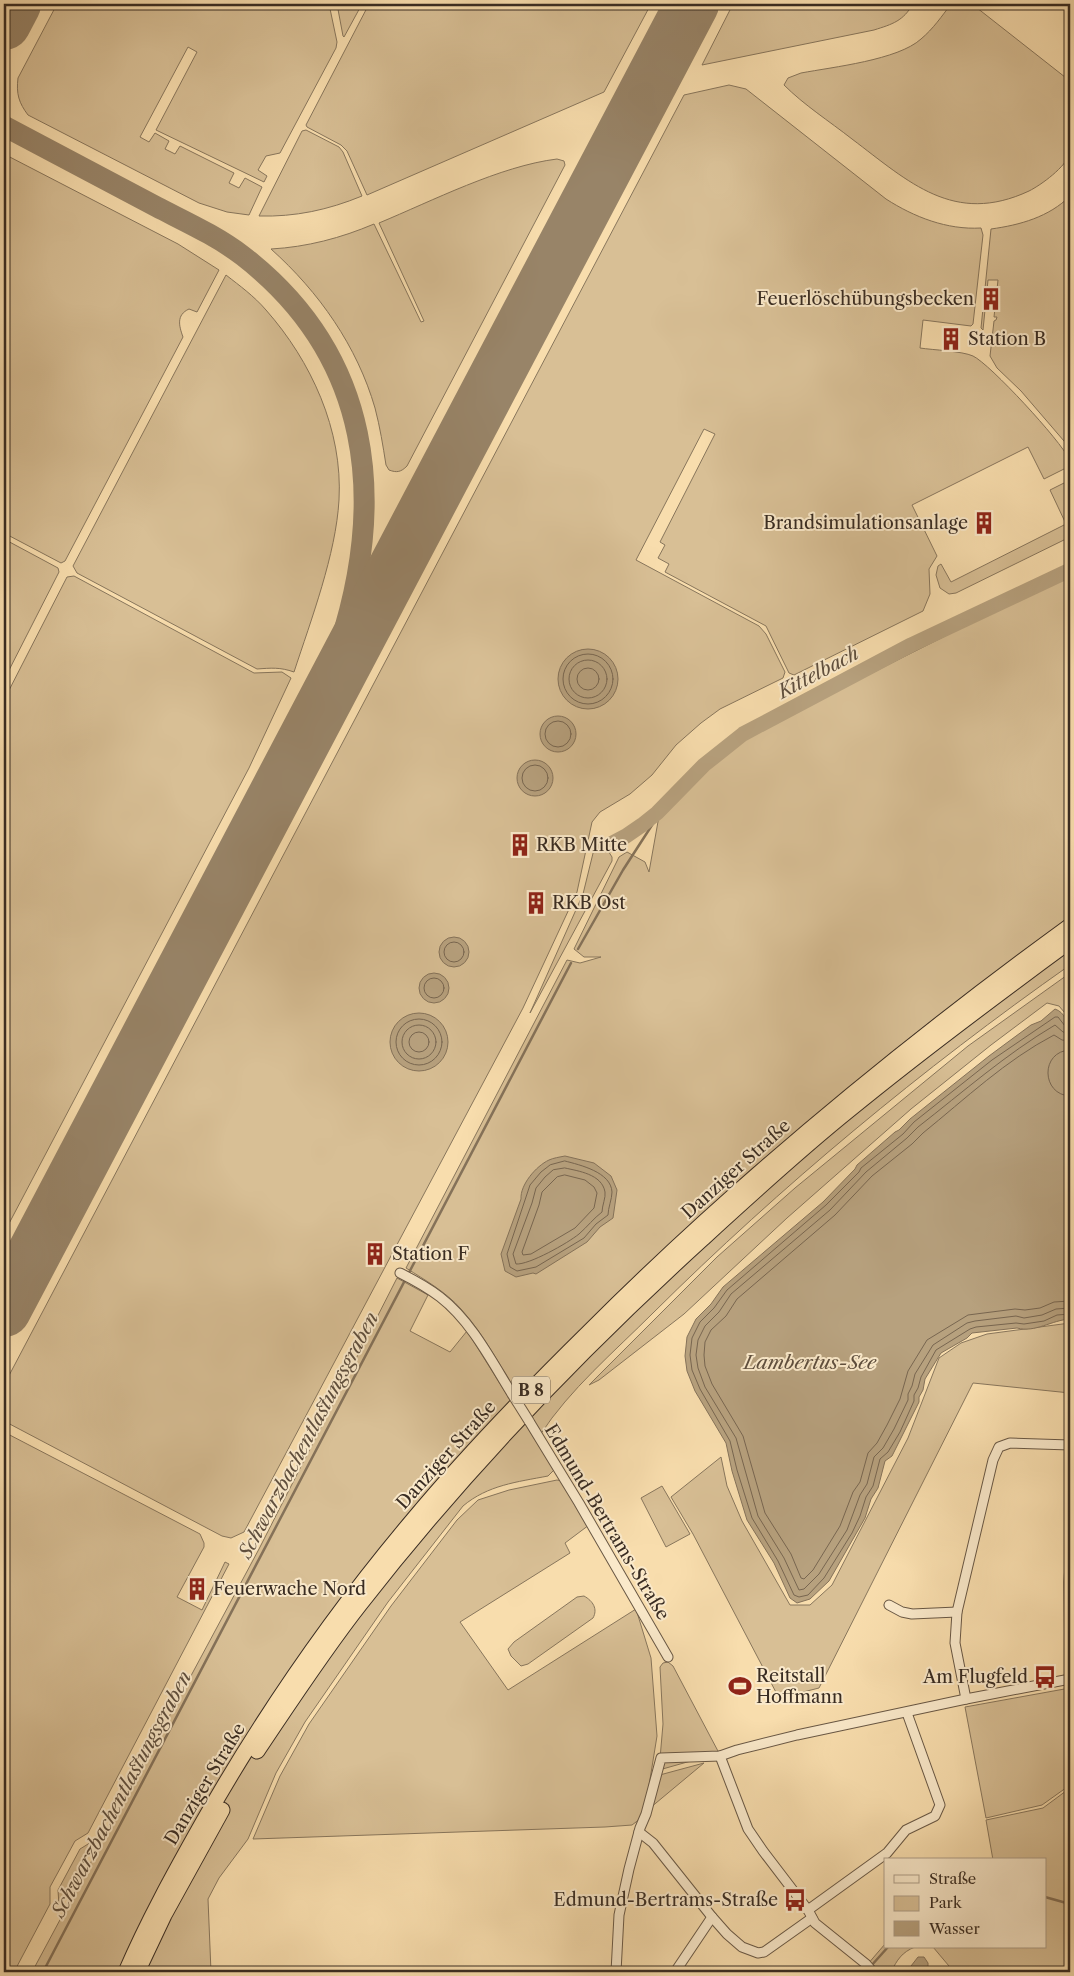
<svg xmlns="http://www.w3.org/2000/svg" width="1074" height="1976" font-family="'Libre Caslon Text',serif">
<style>
.green{fill:#d8bf95;stroke:#88765c}
.water{fill:#b7a17e;stroke:#857259}
.lines{fill:none;stroke-linecap:round;stroke-linejoin:round}
.shore{stroke:#786650;stroke-width:1}
.stream{stroke:#857259;stroke-width:2.5}
.river{stroke:#b7a17e;stroke-width:15}
.taxiway{stroke:#988468;stroke-width:21}
.runway{stroke:#988468;stroke-width:54}
.street-casing{stroke:#695845;stroke-width:11}
.highway-casing{stroke:#392c22;stroke-width:17}
.street{stroke:#fae9ca;stroke-width:9}
.highway{stroke:#f8ddad;stroke-width:15}
.street-bridge-casing{stroke:#695845;stroke-width:11;stroke-linecap:butt}
.street-bridge{stroke:#fae9ca;stroke-width:9}
.labels{text-anchor:middle;stroke-width:4;stroke-linejoin:round;paint-order:stroke}
.shield{fill:#fae9ca;stroke:#736554;stroke-width:1}
.shield-label{font-size:16px;font-weight:bold;fill:#392c22}
.poi-label{font-size:18px;fill:#392c22;stroke:#fae9ca;text-anchor:start}
.street-label{font-size:18px;fill:#392c22;stroke:#fae9ca}
.water-label{font-size:19px;font-style:italic;fill:#5f4f3e;stroke:#fae9ca}
</style>
<rect width="100%" height="100%" fill="#f8ddad"/>
<filter id="stains"><feTurbulence type="fractalNoise" baseFrequency=".004" numOctaves="4"/><feColorMatrix values="0 0 0 0 .2 0 0 0 0 .09 0 0 0 0 .02 0 0 0 .5 -.17"/></filter>
<radialGradient id="worn" r=".72"><stop offset=".6" stop-color="#630" stop-opacity="0"/><stop offset="1" stop-color="#630" stop-opacity=".3"/></radialGradient>
<g class="green">
<path d="M57,4H329L337,42L336,48L280,153L266,156L258,170L267,176L264,182L156,130L197,52L188,47L140,137L149,142L155,133L169,141L165,149L175,154L180,146L234,173L229,183L239,188L245,178L262,187L249,215L227,212L199,203L28,115C19,103 16,94 18,78Z"/>
<polygon points="337,4 362,4 344,37 343,36"/>
<polygon points="369,4 651,4 604,92 367,195 347,151 341,145 307,127 306,125"/>
<path d="M733,4H913C903,21 893,24 874,30L702,65Z"/>
<path d="M951,4H972L1070,81C1070,99 1070,117 1070,134C1070,140 1072,148 1070,153C1066,167 1041,185 1029,191C954,226 909,182 852,139C829,121 804,105 784,85L788,78L801,73C833,67 898,60 921,39C933,29 942,16 951,4Z"/>
<path d="M729,85L746,89L886,199C914,217 947,230 981,228L983,235L973,324L971,326L923,320L920,348C933,350 962,351 973,356C990,364 1061,441 1069,459C1071,461 1070,463 1070,466L1044,479L1028,447L912,505L937,556L929,569L930,594L923,611L794,675L789,673L766,626L665,572L669,564L658,558L665,545L660,542L715,434L704,429L636,560L759,626L766,634L785,672L783,678L720,709L701,723L676,745L652,775L630,794L600,812L592,822L577,892L523,1008L244,1532L231,1538L222,1536L4,1421V1385L684,95Z"/>
<path d="M306,130L339,147L343,152L362,196C328,210 295,217 259,216L302,131Z"/>
<path d="M4,154L178,244L219,270L197,312L189,309C176,315 179,326 183,337L65,561L61,563L4,533Z"/>
<path d="M557,159L564,161L565,165L407,466C401,472 397,473 389,470L386,465C383,446 380,427 375,408C357,346 319,292 271,249C307,247 341,238 374,224L421,322L424,321L379,223C432,201 500,166 557,159Z"/>
<path d="M1070,196V448L1021,391L997,368L990,356L994,321L996,320L997,317H994L998,280H988L983,330L981,328L991,229C1020,225 1049,217 1070,196Z"/>
<path d="M226,275C240,286 254,296 266,310C311,361 343,430 339,500C336,554 311,620 294,672C280,667 271,668 257,669L77,573L73,566Z"/>
<polygon points="1070,480 1070,537 956,593 949,594 940,588 936,575 938,566 941,564 951,582 1066,524 1050,490"/>
<polygon points="4,539 58,568 59,572 4,680"/>
<path d="M1070,573V919L925,1027L749,1171L640,1272L519,1396C501,1368 484,1334 461,1309C446,1292 425,1280 406,1268L567,960L580,963L601,957H584L574,949L619,857L627,852L645,862L649,872L659,816L687,787L741,739Z"/>
<polygon points="74,576 254,673 282,672 291,678 249,768 4,1233 4,700 67,577"/>
<polygon points="597,837 600,838 612,857 612,861 530,1013 583,894"/>
<path d="M1062,951L1070,962V965C922,1069 781,1186 653,1313C614,1352 570,1389 540,1435L528,1415L599,1342L850,1114Z"/>
<polygon points="1070,973 1070,1019 1059,1006 1047,1003 991,1045 911,1109 787,1218 684,1314 599,1380 589,1385 717,1257 795,1188 968,1046"/>
<path d="M397,1278L428,1295L410,1331L450,1352L467,1331L554,1470L548,1476C517,1482 488,1485 463,1506L388,1602L305,1722L276,1773L248,1839L219,1878L208,1899L211,1972H32L259,1549Z"/>
<polygon points="1070,1323 1070,1393 973,1383 819,1688 779,1698 693,1534 671,1497 721,1457 727,1486 742,1521 790,1605 810,1605 832,1585 908,1438 939,1358 961,1343 987,1334"/>
<polygon points="4,1432 200,1534 204,1543 204,1547 177,1597 202,1610 225,1562 229,1564 88,1833 75,1841 50,1887 50,1904 14,1972 4,1972"/>
<polygon points="557,1480 562,1481 589,1525 565,1543 570,1553 460,1622 508,1690 636,1609 651,1658 657,1736 646,1804 640,1819 632,1825 605,1827 253,1839 280,1776 309,1724 391,1606 457,1520 478,1500 509,1490"/>
<polygon points="662,1486 690,1534 666,1547 641,1498"/>
<path d="M584,1596C593,1601 598,1609 593,1618L528,1664L521,1666L511,1656L508,1649L514,1642L577,1597Z"/>
<polygon points="668,1662 673,1666 719,1753 659,1770 663,1724 660,1667 663,1663"/>
<polygon points="1070,1688 1070,1785 1042,1805 986,1818 965,1707"/>
<polygon points="704,1763 650,1808 656,1776"/>
<polygon points="1070,1788 1070,1972 954,1972 933,1947 1045,1947 1045,1860 993,1860 986,1820 1043,1808"/>
<polygon points="93,1841 59,1906 58,1890 80,1849"/>
<path d="M885,1944V1947H915C902,1952 897,1960 891,1972H861Z"/>
</g>
<g class="water">
<circle cx="588" cy="679" r="30"/>
<circle cx="558" cy="734" r="18"/>
<circle cx="535" cy="778" r="18"/>
<circle cx="454" cy="952" r="15"/>
<circle cx="434" cy="988" r="15"/>
<path d="M1055,1009C1074,1015 1070,1052 1070,1069L1067,1070L1066,1074L1070,1080V1319C1052,1320 1035,1333 1017,1328L972,1333L967,1338L941,1353L925,1379L923,1390L919,1397V1402L892,1456L885,1461L878,1488L871,1499L865,1518L829,1581L810,1599L797,1603L790,1598L774,1563L747,1520L732,1471L726,1443L695,1391L687,1371L685,1356L687,1337L696,1319L711,1304L723,1287L823,1202L855,1169L857,1165L895,1132L899,1130L910,1119L989,1056L1031,1025L1041,1021Z"/>
<circle cx="419" cy="1042" r="29"/>
<path d="M565,1156L594,1163L611,1176L617,1190L613,1218L600,1227L587,1242L536,1274L533,1273L516,1277L505,1271L501,1254L521,1199C520,1185 536,1166 549,1160C553,1158 560,1157 565,1156Z"/>
<polygon points="918,1957 924,1957 928,1963 928,1972 910,1972 911,1966"/>
</g>
<g class="lines">
<g class="shore">
<circle cx="588" cy="679" r="25"/>
<circle cx="588" cy="679" r="19"/>
<circle cx="588" cy="679" r="11"/>
<circle cx="558" cy="734" r="13"/>
<circle cx="535" cy="778" r="13"/>
<circle cx="454" cy="952" r="10"/>
<circle cx="434" cy="988" r="10"/>
<circle cx="419" cy="1042" r="23"/>
<circle cx="419" cy="1042" r="17"/>
<polyline points="1070,1027 1065,1026 1058,1017 1055,1017 992,1060 914,1122 903,1134 861,1168 859,1172 826,1205 727,1290 714,1308 700,1322 692,1338 690,1355 692,1370 700,1389 730,1441 737,1470 752,1518 778,1561 794,1595 799,1597 808,1595 824,1578 852,1533 860,1516 866,1497 873,1486 880,1459 888,1452 900,1432 914,1401 914,1395 918,1388 921,1377 936,1350 970,1329 976,1327 1016,1323 1024,1324 1044,1321 1057,1315 1070,1314"/>
<circle cx="419" cy="1042" r="10"/>
<path d="M1070,1034L1063,1032L1055,1025C1006,1054 963,1092 918,1127L907,1138L866,1172L830,1210L731,1294L719,1312L705,1326L698,1340L696,1355L698,1368L705,1387L736,1438L758,1516L784,1558L799,1590L804,1589L819,1574L847,1530L860,1495L867,1484L874,1457L883,1448L894,1429L908,1400V1394L912,1386L915,1374L933,1345L967,1323L975,1321L1016,1316L1024,1318L1042,1315L1056,1309L1070,1308"/>
<path d="M1070,1041L1062,1040L1054,1035C1006,1060 965,1099 923,1133L912,1144L872,1176L835,1215L737,1299L726,1316L711,1330L705,1342L704,1355L705,1366L712,1384L743,1436L765,1513L791,1554L801,1578L804,1579L813,1570L840,1526L853,1492L860,1482L868,1453L877,1443L887,1425L900,1399L908,1371L927,1340L968,1315L1015,1309L1025,1310L1040,1308L1054,1302L1070,1301"/>
<path d="M1070,1050C1040,1051 1041,1095 1070,1096"/>
<path d="M565,1161C580,1165 611,1172 612,1192C612,1199 608,1208 608,1215L596,1224L584,1238L536,1267L517,1271L510,1267L507,1254L530,1185L541,1172L550,1165Z"/>
<path d="M565,1168C578,1171 602,1174 605,1192C606,1197 602,1206 602,1212C594,1218 587,1227 579,1234C568,1243 529,1265 516,1264L513,1254L532,1203L536,1188L545,1177L553,1170Z"/>
<polygon points="565,1175 585,1180 594,1187 597,1193 594,1208 575,1228 531,1254 523,1255 522,1252 539,1205 542,1192 557,1177"/>
</g>
<g class="stream">
<polyline points="578,949 623,870 654,822 657,813"/>
<polyline points="1045,1897 1070,1904"/>
<polyline points="871,1966 888,1947"/>
<polyline points="43,1972 571,963"/>
</g>
<polyline class="river" points="609,845 626,836 642,825 657,813 704,765 743,734 911,645 1070,570"/>
<path class="taxiway" d="M4,126C55,153 106,180 157,207C186,222 217,236 243,256C372,356 387,499 339,647C327,684 311,719 296,754"/>
<g class="runway">
<polyline points="4,23 14,4"/>
<polyline points="4,1310 692,4"/>
</g>
<defs>
<g id="street">
<path d="M400,1273C414,1280 427,1287 440,1297C471,1321 491,1360 512,1394"/>
<polyline points="529,1421 579,1503 668,1657"/>
<polyline points="889,1605 902,1612 912,1614 957,1612"/>
<polyline points="1070,1679 1069,1582 1070,1563"/>
<polyline points="966,1699 955,1643 957,1612 993,1460 999,1447 1010,1443 1070,1445"/>
<polyline points="720,1756 748,1829 763,1851 808,1910 815,1923 866,1964 873,1972"/>
<polyline points="639,1832 653,1843 712,1917 727,1934 742,1947 758,1953 764,1952 812,1918"/>
<polyline points="808,1910 887,1853 906,1830 935,1816 940,1805 907,1713"/>
<polyline points="616,1972 619,1915 629,1869 640,1828 646,1814 661,1758 720,1756 737,1750 797,1735 966,1699 1070,1679"/>
<polyline points="675,1972 712,1917"/>
</g>
<g id="highway">
<path d="M257,1751C290,1702 323,1651 360,1604C462,1473 578,1352 701,1240C749,1196 798,1151 849,1110C921,1051 995,996 1070,941"/>
<path d="M126,1972C148,1921 174,1874 201,1826C262,1718 333,1615 413,1520C468,1454 528,1392 589,1332C738,1183 900,1050 1070,926"/>
<polyline points="137,1972 164,1915 222,1810"/>
</g>
</defs>
<use href="#street" class="street-casing"/>
<use href="#highway" class="highway-casing"/>
<use href="#street" class="street"/>
<use href="#highway" class="highway"/>
<defs>
<polyline id="street-bridge" points="512,1394 529,1421"/>
</defs>
<use href="#street-bridge" class="street-bridge-casing"/>
<use href="#street-bridge" class="street-bridge"/>
</g>
<defs>
<symbol id="building-bare" viewBox="-9 -9 18 18"><path d="M-4-6H4V6H1V3H-1V6H-4ZM-2.5-4.3h1.7v1.8h-1.7ZM.8-4.3h1.7v1.8H.8ZM-2.5-1h1.7V.8h-1.7ZM.8-1h1.7V.8H.8Z" fill="#8f2418" stroke="#fae9ca" stroke-width="2.5" paint-order="stroke"/></symbol>
<symbol id="bus-bare" viewBox="-9 -9 18 18"><path d="M-5-6H5V4H4V6H2V4H-2V6H-4V4H-5ZM-3.5-4V0h7V-4ZM-3.5 1.2v1.5H-2V1.2ZM2 1.2v1.5H3.5V1.2Z" fill="#8f2418" stroke="#fae9ca" stroke-width="2.5" paint-order="stroke"/></symbol>
<symbol id="stadium-bare" viewBox="-9 -9 18 18"><path d="M0-5a6.5 5 0 1 0 0 10a6.5 5 0 1 0 0-10ZM-3.5-1.8h7v3.6h-7Z" fill="#8f2418" stroke="#fae9ca" stroke-width="2.5" paint-order="stroke"/></symbol>
</defs>
<g fill-rule="evenodd">
<use href="#building-bare" x="975" y="283" width="32" height="32"/>
<use href="#building-bare" x="935" y="323" width="32" height="32"/>
<use href="#building-bare" x="968" y="507" width="32" height="32"/>
<use href="#building-bare" x="504" y="829" width="32" height="32"/>
<use href="#building-bare" x="520" y="887" width="32" height="32"/>
<use href="#building-bare" x="359" y="1238" width="32" height="32"/>
<use href="#building-bare" x="181" y="1573" width="32" height="32"/>
<use href="#bus-bare" x="1029" y="1661" width="32" height="32"/>
<use href="#stadium-bare" x="724" y="1670" width="32" height="32"/>
<use href="#bus-bare" x="779" y="1884" width="32" height="32"/>
</g>
<g class="labels">
<rect class="shield" x="512" y="1376.5" width="38" height="27" rx="4"/>
<g class="shield-label">
<text x="531" y="1396">B 8</text>
</g>
<g class="poi-label">
<text x="974" y="305" text-anchor="end">Feuerlöschübungsbecken</text>
<text x="968" y="345">Station B</text>
<text x="968" y="529" text-anchor="end">Brandsimulationsanlage</text>
<text x="536" y="851">RKB Mitte</text>
<text x="552" y="909">RKB Ost</text>
<text x="392" y="1260">Station F</text>
<text x="213" y="1595">Feuerwache Nord</text>
<text x="756" y="1682">Reitstall<tspan x="756" dy="21">Hoffmann</tspan></text>
<text x="1028" y="1683" text-anchor="end">Am Flugfeld</text>
<text x="778" y="1906" text-anchor="end">Edmund-Bertrams-Straße</text>
</g>
<g class="street-label">
<text transform="translate(736 1169) rotate(-42)" y="6">Danziger Straße</text>
<text transform="translate(446 1455) rotate(-48)" y="6">Danziger Straße</text>
<text transform="translate(607 1522) rotate(59)" y="6">Edmund-Bertrams-Straße</text>
<text transform="translate(205 1784) rotate(-59)" y="6">Danziger Straße</text>
</g>
<g class="water-label">
<text transform="translate(818 672) rotate(-28)" y="7">Kittelbach</text>
<text x="810" y="1369">Lambertus-See</text>
<text transform="translate(308 1435) rotate(-62)" y="7">Schwarzbachentlastungsgraben</text>
<text transform="translate(121 1794) rotate(-62)" y="7">Schwarzbachentlastungsgraben</text>
</g>
</g>
<rect width="1074" height="1976" fill="none" stroke="#f8ddad" stroke-width="20"/>
<rect x="5" y="5" width="1064" height="1966" fill="none" stroke="#392c22" stroke-width="2.5"/>
<rect x="10" y="10" width="1054" height="1956" fill="none" stroke="#392c22"/>
<rect x="884" y="1858" width="162" height="90" fill="#fae9ca" stroke="#ad9d87"/>
<rect x="894" y="1875" width="25" height="8" fill="#fae9ca" stroke="#ad9d87"/>
<text x="929" y="1884" font-size="15" fill="#392c22">Straße</text>
<rect x="894" y="1896" width="25" height="15" fill="#d8bf95" stroke="#ad9d87"/>
<text x="929" y="1908" font-size="15" fill="#392c22">Park</text>
<rect x="894" y="1921" width="25" height="15" fill="#b7a17e" stroke="#ad9d87"/>
<text x="929" y="1934" font-size="15" fill="#392c22">Wasser</text>
<rect width="100%" height="100%" filter="url(#stains)"/>
<rect width="100%" height="100%" fill="url(#worn)"/>
</svg>
